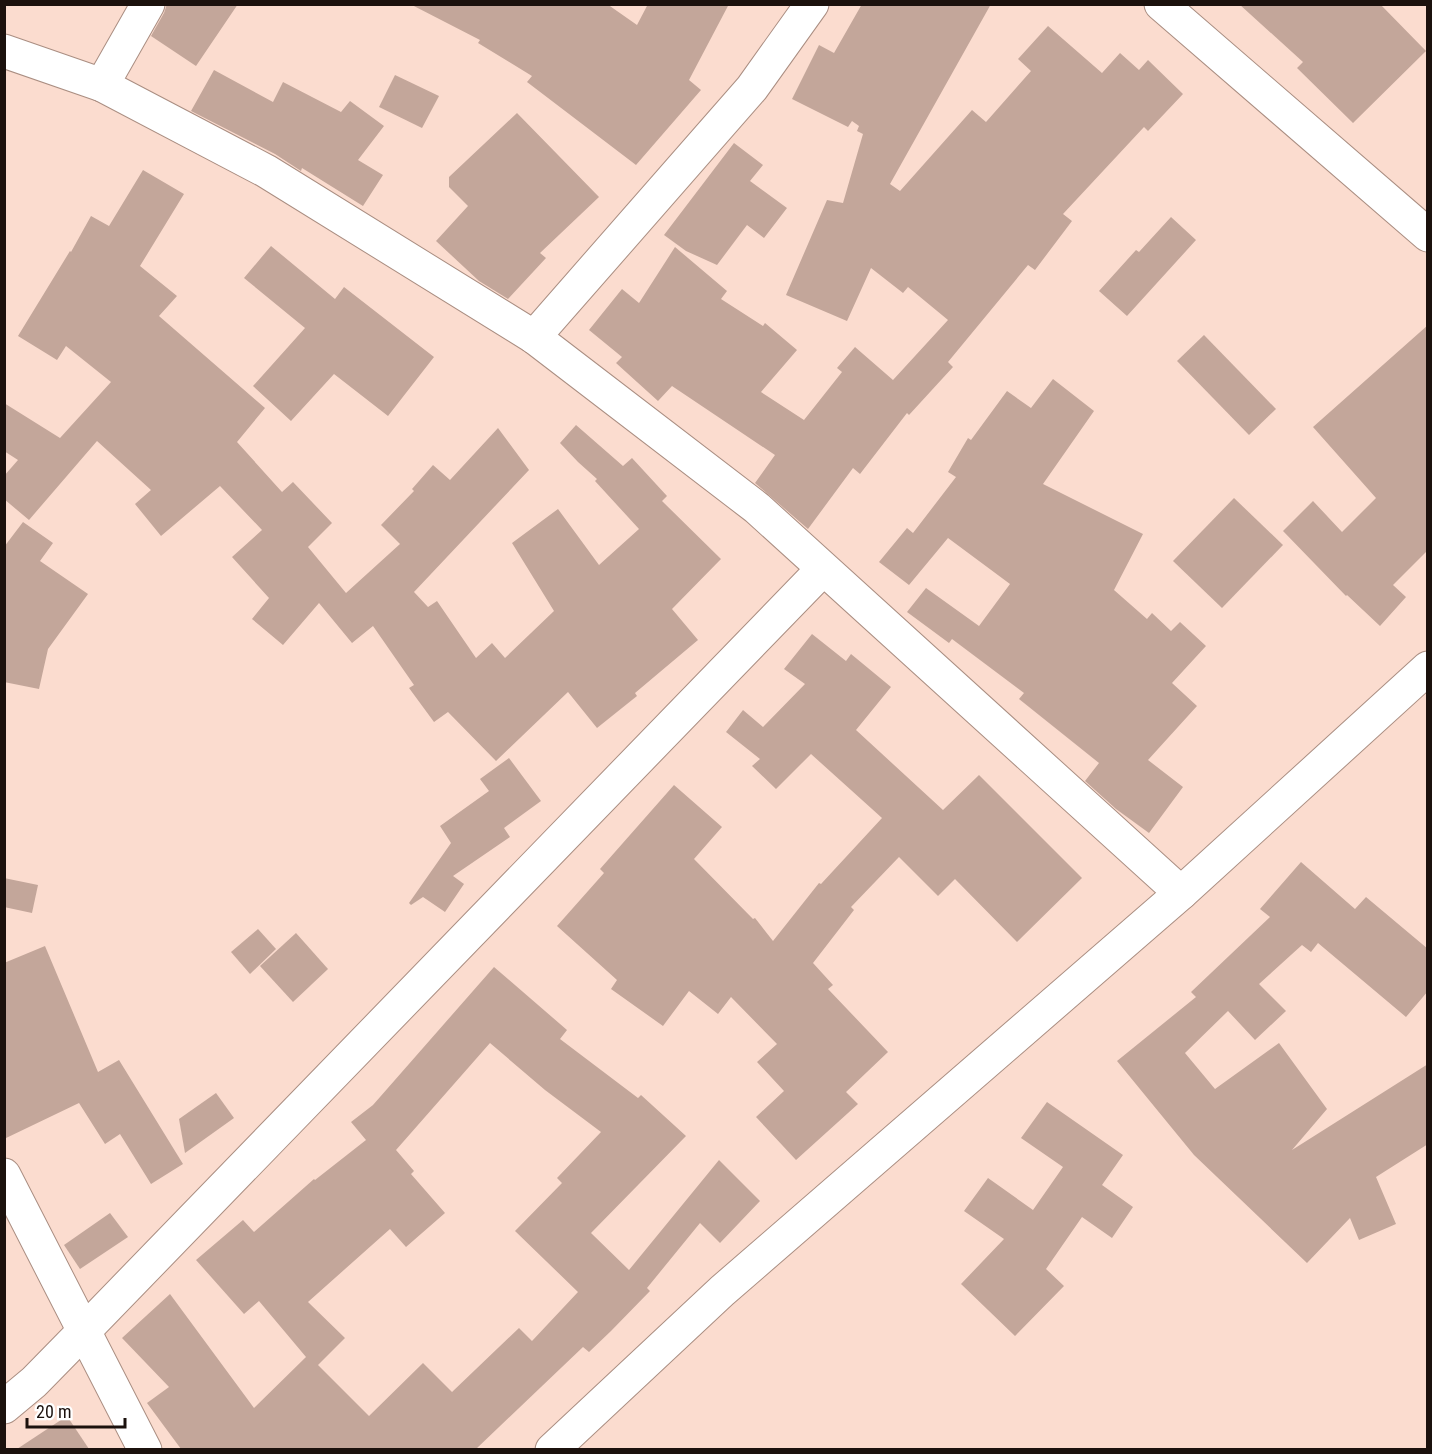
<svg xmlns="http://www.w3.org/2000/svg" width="1432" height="1454" font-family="'Roboto Condensed',sans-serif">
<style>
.building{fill:#c3a69a;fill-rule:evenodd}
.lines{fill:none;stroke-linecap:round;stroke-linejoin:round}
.minor-casing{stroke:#aa8e82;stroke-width:35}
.major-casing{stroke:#aa8e82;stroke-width:35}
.minor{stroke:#fff;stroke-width:33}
.major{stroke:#fff;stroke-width:33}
</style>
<rect width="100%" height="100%" fill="#fbdccf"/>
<g class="building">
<polygon points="167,4 238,4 196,66 151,36 164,13"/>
<polygon points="410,4 607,4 637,25 648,4 729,4 689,80 701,90 636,165 527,82 532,76 478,43 480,40"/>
<polygon points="862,4 991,4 890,184 900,191 972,110 986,122 1031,71 1018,59 1048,26 1102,73 1120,53 1139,70 1148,60 1183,94 1148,131 1144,127 1063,214 1072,221 1035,270 1028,265 948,362 953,367 909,415 907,413 860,474 853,468 808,529 755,483 775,455 672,386 658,401 616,363 622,357 589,330 622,289 639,303 675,247 727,291 721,299 763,326 765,323 797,350 761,392 804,420 842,372 837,368 855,347 893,380 948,320 908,287 903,293 871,268 847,321 786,295 827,200 843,203 863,134 857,131 859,126 852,121 848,127 792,99 819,45 834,53"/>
<polygon points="1239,4 1380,4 1426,51 1353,123 1297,68 1303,62"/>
<polygon points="214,70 273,102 283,82 341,112 350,101 384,126 358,160 383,175 363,206 302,168 301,171 275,154 191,111"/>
<polygon points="395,75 439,96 422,128 379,107"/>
<polygon points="517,113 599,197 540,253 546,258 508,299 479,281 436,241 468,206 449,187 449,177"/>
<polygon points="734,143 763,165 750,181 787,208 764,238 747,225 717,265 686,251 664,235"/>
<polygon points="143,170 184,194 140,266 177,296 159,316 265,408 237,442 282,492 293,482 332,523 308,547 346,593 400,544 381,525 414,491 412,489 433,465 450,480 498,428 529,470 414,592 428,607 437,601 476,658 492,643 505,658 554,611 512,543 558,509 599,565 639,529 595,481 597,479 578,462 560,443 576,425 623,466 632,458 667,496 662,501 721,559 672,609 698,640 635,693 637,696 597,728 568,692 496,761 448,712 434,722 409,688 414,685 373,626 352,643 319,603 283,645 252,619 269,598 232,557 262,530 220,486 161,536 135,504 151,490 97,441 29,520 4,499 4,476 18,460 4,451 4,403 60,438 111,382 66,346 57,360 18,336 70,251 71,252 91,216 109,226"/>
<polygon points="1171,217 1196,240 1127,316 1099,291 1136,250 1139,252"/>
<polygon points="271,246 335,299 344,287 434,357 388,416 334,374 291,421 253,386 305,328 244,278"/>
<polygon points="1428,325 1428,550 1393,585 1406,597 1380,626 1347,595 1346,596 1283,531 1313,501 1342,532 1376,498 1313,427"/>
<polygon points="1204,335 1276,409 1249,435 1177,361"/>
<polygon points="1053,379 1094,411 1043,484 1143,534 1114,590 1147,619 1152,613 1171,631 1180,622 1206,646 1172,683 1197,706 1148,760 1183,787 1149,833 1116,809 1085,781 1099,763 1019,699 1024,693 952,639 949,643 907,612 926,588 979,626 1010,584 948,538 909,585 879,562 907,528 913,533 956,477 948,472 968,438 971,440 1007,391 1031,408"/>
<polygon points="1234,498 1283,545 1222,608 1173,561"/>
<polygon points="23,522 53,543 40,561 88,594 48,649 39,689 4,682 4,547"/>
<polygon points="812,634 846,661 851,654 891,687 856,730 943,810 979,775 1082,878 1017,942 955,879 938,896 899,857 851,907 854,910 813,963 833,985 828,989 888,1052 846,1092 858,1104 796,1160 756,1117 784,1091 757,1062 777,1044 731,997 718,1014 689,991 663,1026 611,989 617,980 557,926 604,873 600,869 674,785 722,827 694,859 753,919 755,918 773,941 819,883 821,884 882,818 811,754 776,789 752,766 760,759 726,732 743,710 763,727 805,684 784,669"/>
<polygon points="509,758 541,801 504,828 510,837 453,876 464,884 445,912 423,897 411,905 409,903 451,843 440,826 489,791 480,779"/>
<polygon points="1301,862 1355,909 1366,897 1428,949 1428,991 1406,1017 1318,943 1311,952 1302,945 1259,984 1286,1011 1255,1040 1228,1011 1185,1053 1215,1089 1279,1043 1327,1109 1292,1150 1428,1064 1428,1144 1376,1177 1396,1224 1359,1240 1350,1218 1307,1263 1194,1155 1117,1061 1196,997 1191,992 1270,917 1260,909"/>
<polygon points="4,878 38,885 32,913 4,907"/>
<polygon points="258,929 276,949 250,974 231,952"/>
<polygon points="296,933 328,969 293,1002 260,966"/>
<polygon points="45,946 98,1072 119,1060 183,1164 151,1184 120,1134 105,1144 79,1103 4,1139 4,963"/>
<path d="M494,967L567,1030L560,1039L638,1098L641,1095L686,1136L591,1233L629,1270L719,1160L760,1201L720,1243L700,1223L647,1288L650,1291L611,1331L589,1352L583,1347L476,1449H181L147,1403L169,1387L122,1338L170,1294L254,1408L306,1357L259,1301L244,1314L196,1260L243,1220L254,1232L314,1179L315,1180L366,1140L351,1122L373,1105ZM490,1043L545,1090L601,1132L557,1178L562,1183L515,1231L578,1292L532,1341L519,1328L452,1392L423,1363L369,1416L318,1365L345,1338L308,1302L390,1229L406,1247L445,1213L411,1174L414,1171L396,1150Z"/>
<polygon points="216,1093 234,1118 185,1153 179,1119"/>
<polygon points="1047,1102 1123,1155 1102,1185 1133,1207 1112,1238 1082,1217 1046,1269 1064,1286 1015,1336 961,1284 1004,1239 964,1211 988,1178 1033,1210 1063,1167 1021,1138"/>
<polygon points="110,1213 128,1237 80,1269 64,1245"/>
<polygon points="67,1416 89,1449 17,1449"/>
</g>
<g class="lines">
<defs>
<g id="minor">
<polyline points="1161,4 1428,235"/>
<polyline points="4,51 102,85 266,171 534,337 757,508 1181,893"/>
<polyline points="102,85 148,4"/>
<polyline points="534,337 752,88 812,4"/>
<polyline points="4,1175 145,1450"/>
<polyline points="4,1407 34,1382 84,1331 823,569"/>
</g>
<polyline id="major" points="552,1450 722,1291 1181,893 1428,668"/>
</defs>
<use href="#minor" class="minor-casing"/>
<use href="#major" class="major-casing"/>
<use href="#minor" class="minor"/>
<use href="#major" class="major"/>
</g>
<rect width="1432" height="1454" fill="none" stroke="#1b110d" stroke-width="12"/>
<path d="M27 1418v9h98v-9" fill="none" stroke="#1b110d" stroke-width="3"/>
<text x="36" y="1418" font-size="18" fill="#1b110d" stroke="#ffffff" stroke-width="4.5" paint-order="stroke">20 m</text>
</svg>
